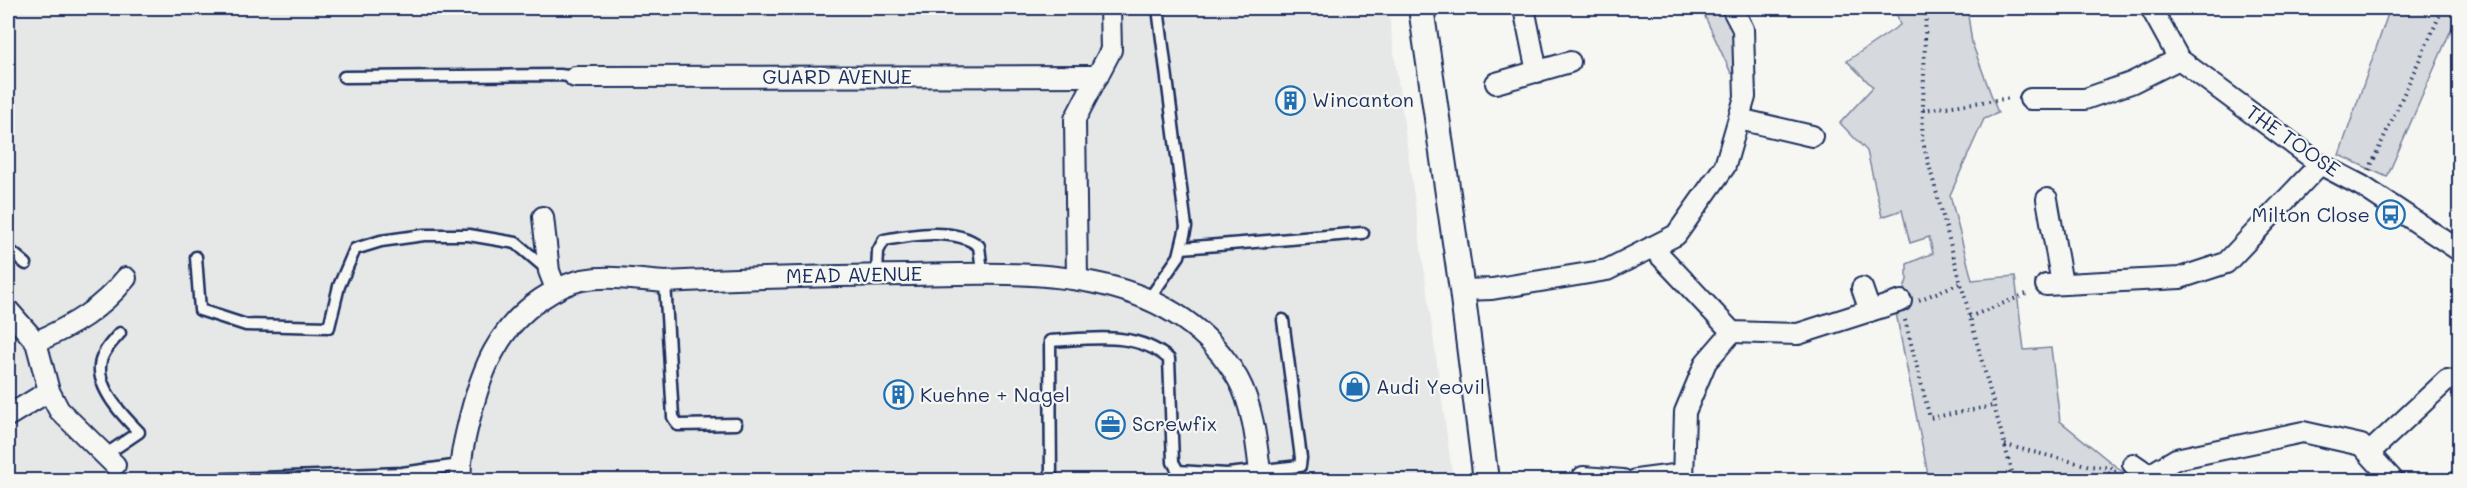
<svg xmlns="http://www.w3.org/2000/svg" width="2467" height="488" font-family="Mali,sans-serif">
<style>
.built{fill:#e6e7e7}
.green{fill:#d6d9dd;stroke:#78849e;stroke-width:1.5}
.lines{fill:none;stroke-linecap:round;stroke-linejoin:round}
.service-casing{stroke:#1b2f5e;stroke-width:15}
.minor-casing{stroke:#1b2f5e;stroke-width:24}
.tertiary-casing{stroke:#1b2f5e;stroke-width:28}
.path{stroke:#1b2f5e;stroke-width:4;stroke-dasharray:1.5 4.5;stroke-linecap:butt}
.service{stroke:#f6f6f2;stroke-width:10}
.minor{stroke:#f6f6f2;stroke-width:20}
.tertiary{stroke:#f6f6f2;stroke-width:24}
.labels{text-anchor:middle;stroke-width:4.5;stroke-linejoin:round;paint-order:stroke}
.street-label{font-size:20px;fill:#1b2f5e;stroke:#f6f6f2}
.poi-label{font-size:20px;fill:#1b2f5e;stroke:#f6f6f2;text-anchor:start}
</style>
<rect width="100%" height="100%" fill="#f6f6f2"/>
<filter id="ink" filterUnits="userSpaceOnUse"><feTurbulence type="fractalNoise" baseFrequency=".0167" numOctaves="2"/><feDisplacementMap in="SourceGraphic" scale="12" xChannelSelector="R" yChannelSelector="G"/><feConvolveMatrix kernelMatrix="1 2 1 2 8 2 1 2 1" color-interpolation-filters="sRGB"/></filter>
<g filter="url(#ink)">
<polygon class="built" points="8,8 1388,8 1453,480 8,480"/>
<g class="green">
<polygon points="1701,8 1724,8 1733,31 1736,71 1731,73"/>
<polygon points="1895,8 1967,8 1972,43 1998,113 1984,119 1950,195 1972,280 2015,276 2024,350 2051,348 2060,421 2125,474 2118,480 1929,480 1896,313 1907,280 1907,264 1933,253 1929,237 1910,243 1902,210 1882,217 1867,151 1840,123 1873,87 1847,61 1900,25"/>
<polygon points="2390,8 2460,9 2387,177 2339,155"/>
</g>
<g class="lines">
<defs>
<g id="service">
<polyline points="344,77 560,75 575,77"/>
<polyline points="1182,248 1363,233"/>
<polyline points="8,249 26,264"/>
<polyline points="196,257 200,310 246,325 329,327 339,286 355,249 381,241 424,235 469,235 516,243 549,271"/>
<path d="M877,275L878,251L884,240C911,235 956,227 979,246L982,272"/>
<polyline points="665,282 673,417 678,425 736,424"/>
<polyline points="1149,299 1179,256 1186,227 1158,8"/>
<path d="M105,455L139,432C124,417 98,390 100,366C101,353 112,342 120,333"/>
<polyline points="201,480 402,473 460,465"/>
<path d="M1051,480L1050,341C1090,339 1136,330 1169,359L1173,462L1178,471L1227,474L1300,466L1301,458L1283,320"/>
</g>
<g id="minor">
<polyline points="1524,8 1537,72"/>
<polyline points="2151,8 2179,59 2320,164 2362,186 2460,251"/>
<polyline points="575,77 1098,76"/>
<polyline points="1496,83 1570,62"/>
<polyline points="2030,99 2085,99 2131,83 2179,59"/>
<polyline points="1739,119 1812,136"/>
<polyline points="2047,199 2062,284"/>
<polyline points="543,217 549,271 556,289"/>
<polyline points="1652,247 1732,332 1798,334 1901,301"/>
<polyline points="1077,279 1075,119 1111,50 1110,8"/>
<polyline points="2046,285 2180,278 2226,263 2320,164"/>
<polyline points="1862,288 1870,311"/>
<polyline points="1462,290 1492,289 1607,270 1676,235 1725,166 1745,97 1743,29 1732,8"/>
<polyline points="8,310 36,342 49,391 59,410 115,465"/>
<path d="M36,342C74,325 100,310 126,278"/>
<polyline points="8,416 49,391"/>
<polyline points="2369,453 2447,380"/>
<polyline points="2133,464 2149,475 2176,459 2303,432 2361,445 2393,480"/>
<path d="M461,480C459,459 465,438 470,417C482,369 498,328 541,299C553,291 567,283 582,280C610,275 638,280 665,282C745,278 825,276 906,275C1022,273 1170,261 1238,379C1254,408 1257,448 1261,480"/>
<polyline points="1582,480 1583,477 1623,480"/>
<polyline points="1636,480 1682,474"/>
<polyline points="1683,480 1685,412 1706,362 1732,332"/>
</g>
<polyline id="tertiary" points="1421,8 1462,290 1486,480"/>
</defs>
<use href="#service" class="service-casing"/>
<use href="#minor" class="minor-casing"/>
<use href="#tertiary" class="tertiary-casing"/>
<g class="path">
<polyline points="1926,8 1922,139 2014,480"/>
<polyline points="1923,110 2011,98"/>
<polyline points="2369,170 2443,8"/>
<polyline points="1919,300 1960,283"/>
<polyline points="1969,317 2029,293"/>
<polyline points="1905,320 1930,418 1993,406"/>
<polyline points="2005,445 2090,466 2115,468"/>
<polyline points="2092,480 2116,471"/>
</g>
<use href="#service" class="service"/>
<use href="#minor" class="minor"/>
<use href="#tertiary" class="tertiary"/>
</g>
</g>
<defs>
<symbol id="building-ring" viewBox="-11 -11 22 22"><circle r="9.5" fill="#f6f6f2" stroke="#1f6fb2" stroke-width="1.5"/><path d="M-4-6H4V6H1V3H-1V6H-4ZM-2.5-4.3h1.7v1.8h-1.7ZM.8-4.3h1.7v1.8H.8ZM-2.5-1h1.7V.8h-1.7ZM.8-1h1.7V.8H.8Z" fill="#1f6fb2"/></symbol>
<symbol id="bus-ring" viewBox="-11 -11 22 22"><circle r="9.5" fill="#f6f6f2" stroke="#1f6fb2" stroke-width="1.5"/><path d="M-5-6H5V4H4V6H2V4H-2V6H-4V4H-5ZM-3.5-4V0h7V-4ZM-3.5 1.2v1.5H-2V1.2ZM2 1.2v1.5H3.5V1.2Z" fill="#1f6fb2"/></symbol>
<symbol id="shop-ring" viewBox="-11 -11 22 22"><circle r="9.5" fill="#f6f6f2" stroke="#1f6fb2" stroke-width="1.5"/><path d="M-5-2.5h2.3a2.7 3.5 0 0 1 5.4 0H5L5.5 6h-11ZM-1.5-2.5h3a1.5 2.3 0 0 0-3 0Z" fill="#1f6fb2"/></symbol>
<symbol id="office-ring" viewBox="-11 -11 22 22"><circle r="9.5" fill="#f6f6f2" stroke="#1f6fb2" stroke-width="1.5"/><path d="M-6-3h4V-5.5h4V-3h4V5H-6ZM-1-4.5V-3h2v-1.5ZM-6 0V1H6V0Z" fill="#1f6fb2"/></symbol>
</defs>
<g fill-rule="evenodd">
<use href="#building-ring" x="1274" y="84" width="33" height="33"/>
<use href="#bus-ring" x="2374" y="198" width="33" height="33"/>
<use href="#shop-ring" x="1338" y="370" width="33" height="33"/>
<use href="#building-ring" x="882" y="378" width="33" height="33"/>
<use href="#office-ring" x="1094" y="408" width="33" height="33"/>
</g>
<g class="labels">
<g class="street-label">
<text x="837" y="84">GUARD AVENUE</text>
<text transform="translate(2293 141) rotate(35)" y="7">THE TOOSE</text>
<text transform="translate(854 275) rotate(-1)" y="7">MEAD AVENUE</text>
</g>
<g class="poi-label">
<text x="1312" y="107">Wincanton</text>
<text x="2370" y="222" text-anchor="end">Milton Close</text>
<text x="1376" y="394">Audi Yeovil</text>
<text x="920" y="402">Kuehne + Nagel</text>
<text x="1132" y="431">Screwfix</text>
</g>
</g>
<rect width="2467" height="488" fill="none" stroke="#f6f6f2" stroke-width="30"/>
<rect x="15" y="15" width="2437" height="458" fill="none" stroke="#1b2f5e" stroke-width="2" filter="url(#ink)"/>
</svg>
